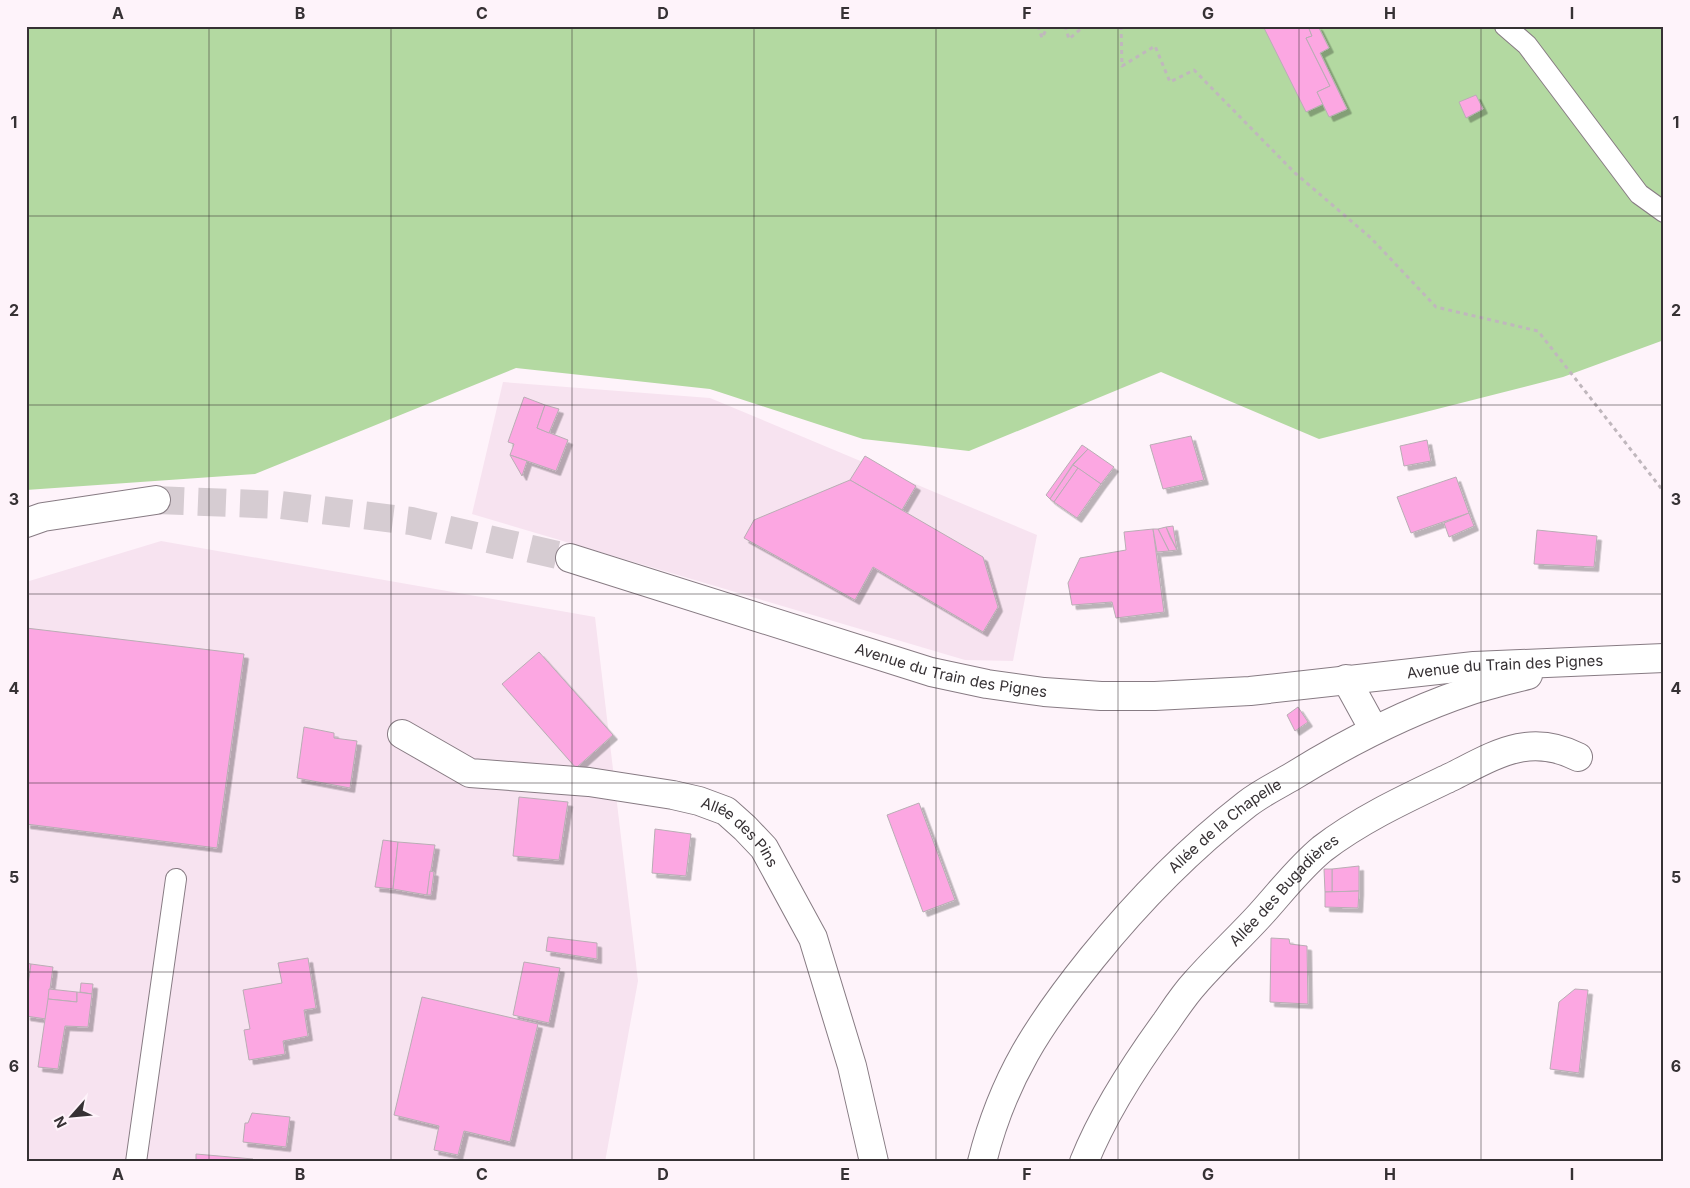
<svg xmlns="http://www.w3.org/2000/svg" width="1690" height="1188" font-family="Inter,sans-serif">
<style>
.built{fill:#f7e3f0}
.green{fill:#b3d9a1}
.building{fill:#fca7e2;stroke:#b9adb4;filter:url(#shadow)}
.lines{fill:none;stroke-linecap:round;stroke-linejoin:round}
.minor-tunnel{stroke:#d6ccd2;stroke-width:28;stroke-dasharray:28 14;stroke-linecap:butt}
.service-casing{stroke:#877b83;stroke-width:22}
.minor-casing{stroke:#877b83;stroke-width:30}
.path{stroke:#c0b7bd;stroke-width:3;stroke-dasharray:4 4;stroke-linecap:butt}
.service{stroke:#fff;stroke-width:20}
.minor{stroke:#fff;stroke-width:28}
.grid{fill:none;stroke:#363134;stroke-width:1;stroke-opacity:0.55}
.labels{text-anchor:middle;stroke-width:5;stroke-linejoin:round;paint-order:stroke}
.street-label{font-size:15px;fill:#363134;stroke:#fef3fa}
.neatline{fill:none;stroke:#363134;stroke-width:2}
.grid-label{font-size:16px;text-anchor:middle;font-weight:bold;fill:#363134}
</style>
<defs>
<filter id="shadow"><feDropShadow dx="4.5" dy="4.5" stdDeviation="0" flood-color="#0004"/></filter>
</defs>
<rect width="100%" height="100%" fill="#fef3fa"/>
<g class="built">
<polygon points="503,382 710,398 1037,535 1013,661 965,660 472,514"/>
<polygon points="161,541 595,617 638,981 605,1162 26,1162 26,582"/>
</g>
<polygon class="green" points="26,26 1664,26 1664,340 1563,377 1319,439 1161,372 969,451 863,439 710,389 516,368 255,474 26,490"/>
<g class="building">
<polygon points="1263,26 1308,26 1312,36 1306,38 1330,86 1317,92 1323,104 1306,112"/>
<polygon points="1308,26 1318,26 1329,48 1320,53 1347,109 1329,117 1317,92 1330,86 1306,38 1312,36"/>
<polygon points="1476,95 1483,109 1466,118 1459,102"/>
<polygon points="524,397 545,405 537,428 568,440 556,471 510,455 514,444 508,442"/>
<polygon points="545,405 559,409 549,433 537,428"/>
<polygon points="1191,436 1204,480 1163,489 1150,445"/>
<polygon points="1427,440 1431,461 1404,466 1400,446"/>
<polygon points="1082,445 1088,449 1073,464 1050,499 1046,495"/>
<polygon points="1088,449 1114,467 1101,484 1073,465"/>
<polygon points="510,455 527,461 522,476"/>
<polygon points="865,456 916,486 902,510 850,480"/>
<polygon points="1073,465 1078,468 1054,502 1050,499"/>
<polygon points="1078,468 1101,484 1077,518 1054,502"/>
<polygon points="1456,477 1469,513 1411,533 1397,497"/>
<polygon points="850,480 983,557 998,607 983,632 873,567 855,600 744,538 754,520"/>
<polygon points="1469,513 1474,526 1449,537 1444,523"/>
<polygon points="1173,526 1177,550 1166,527"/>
<polygon points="1166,527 1170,537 1177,550 1169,551 1158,529"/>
<polygon points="1153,529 1164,612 1116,618 1112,602 1072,605 1068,583 1080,558 1126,550 1124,532"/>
<polygon points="1153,529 1158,529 1169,551 1157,552"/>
<polygon points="1537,530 1597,536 1594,567 1534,564"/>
<polygon points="26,628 244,654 217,848 26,824"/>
<polygon points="539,652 613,735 576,768 502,684"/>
<polygon points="1298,707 1308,722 1295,731 1287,715"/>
<polygon points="304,727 334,733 334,738 357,741 350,788 297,778"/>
<polygon points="519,797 568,802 559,860 513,856"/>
<polygon points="919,803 955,900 923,912 887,815"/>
<polygon points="655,829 691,834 686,876 652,873"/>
<polygon points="383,840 398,842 393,889 375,887"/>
<polygon points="398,842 435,845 427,895 393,889"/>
<polygon points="1359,866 1359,891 1332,892 1332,869"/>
<polygon points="1324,869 1332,869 1332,892 1325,892"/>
<polygon points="430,871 434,872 431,895 427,895"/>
<polygon points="1359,891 1358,908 1325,907 1325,892"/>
<polygon points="548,937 597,943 597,959 546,951"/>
<polygon points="1271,938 1289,939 1290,944 1307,946 1308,1004 1270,1002"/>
<polygon points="308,958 316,1008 304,1010 308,1036 283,1041 285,1054 249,1060 244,1030 250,1029 243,990 282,983 278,963"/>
<polygon points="524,962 560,968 549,1023 513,1015"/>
<polygon points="26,963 31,964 26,1000"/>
<polygon points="31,964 53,967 46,1019 26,1016 26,1000"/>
<polygon points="81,983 93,984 92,994 80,992"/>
<polygon points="49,989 77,992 77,1002 48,999"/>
<polygon points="1575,989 1588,990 1579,1073 1550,1069 1559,1002"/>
<polygon points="77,992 92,994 88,1027 65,1026 58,1069 38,1067 48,999 77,1002"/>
<polygon points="422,997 538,1024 510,1142 464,1131 458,1155 434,1150 439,1126 394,1115"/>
<polygon points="252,1113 290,1117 286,1147 243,1142 245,1123 248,1123"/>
<polygon points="196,1154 253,1159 253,1162 196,1162"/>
</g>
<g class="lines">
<polyline class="minor-tunnel" points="156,500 281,505 411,521 570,558"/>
<defs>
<g id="service">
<polyline points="1505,26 1527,45 1639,194 1664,212"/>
<polyline points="136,1162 176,879"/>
</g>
<g id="minor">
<polyline points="26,523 43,517 156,500"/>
<path id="s1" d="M570,558L931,672L987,684L1044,692L1101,696H1155L1250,691L1474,666L1664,658"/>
<polyline points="1346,679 1374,730"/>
<path id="s2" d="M402,734L470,773L589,782L673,795L699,801L726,811L745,828L764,848L813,938L852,1066L874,1162"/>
<path id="s3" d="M982,1162C1003,1078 1039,1024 1092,958C1138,901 1189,849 1247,804C1261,793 1278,785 1293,776C1348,742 1407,712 1469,691C1488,685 1509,680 1528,675"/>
<path id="s4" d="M1084,1162C1104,1112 1134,1066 1166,1022C1175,1009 1184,995 1195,983C1216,959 1239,938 1260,915C1281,892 1298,869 1322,849C1361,819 1407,798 1451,777C1495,755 1529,732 1578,757"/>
</g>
</defs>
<use href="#service" class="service-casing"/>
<use href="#minor" class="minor-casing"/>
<g class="path">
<polyline points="1038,26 1042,38 1048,26"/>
<polyline points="1065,26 1069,39 1084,26"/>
<polyline points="1121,26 1122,66 1155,46 1170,82 1194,70 1295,173 1371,238 1436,307 1538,331 1664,492"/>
</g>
<use href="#service" class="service"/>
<use href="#minor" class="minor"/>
</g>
<path class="grid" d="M209,26V1162M391,26V1162M572,26V1162M754,26V1162M936,26V1162M1118,26V1162M1299,26V1162M1481,26V1162M26,216H1664M26,405H1664M26,594H1664M26,783H1664M26,972H1664"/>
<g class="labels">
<g class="street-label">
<text dy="5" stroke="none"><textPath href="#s1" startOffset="956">Avenue du Train des Pignes</textPath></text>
<text dy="5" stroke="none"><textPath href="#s1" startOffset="398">Avenue du Train des Pignes</textPath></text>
<text dy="5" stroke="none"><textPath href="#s3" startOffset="422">Allée de la Chapelle</textPath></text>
<text dy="5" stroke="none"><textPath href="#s2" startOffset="362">Allée des Pins</textPath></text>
<text dy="5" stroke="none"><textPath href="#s4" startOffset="340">Allée des Bugadières</textPath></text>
</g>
</g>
<rect width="1690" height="1188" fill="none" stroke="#fef3fa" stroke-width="55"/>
<g transform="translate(72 1116) rotate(243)" stroke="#fef3fa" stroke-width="4" paint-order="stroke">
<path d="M0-4L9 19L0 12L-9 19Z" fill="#363134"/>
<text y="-8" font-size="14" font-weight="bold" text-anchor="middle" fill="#363134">N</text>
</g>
<rect x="28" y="28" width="1634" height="1132" class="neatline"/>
<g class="grid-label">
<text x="118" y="19">A</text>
<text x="300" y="19">B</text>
<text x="482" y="19">C</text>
<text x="663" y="19">D</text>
<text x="845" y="19">E</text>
<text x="1027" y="19">F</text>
<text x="1208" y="19">G</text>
<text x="1390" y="19">H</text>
<text x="1572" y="19">I</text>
<text x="14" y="128">1</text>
<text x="1676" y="128">1</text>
<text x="14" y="316">2</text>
<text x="1676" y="316">2</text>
<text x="14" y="505">3</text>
<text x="1676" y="505">3</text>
<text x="14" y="694">4</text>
<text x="1676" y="694">4</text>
<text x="14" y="883">5</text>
<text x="1676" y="883">5</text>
<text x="14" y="1072">6</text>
<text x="1676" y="1072">6</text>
<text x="118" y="1180">A</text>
<text x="300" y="1180">B</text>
<text x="482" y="1180">C</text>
<text x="663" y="1180">D</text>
<text x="845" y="1180">E</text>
<text x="1027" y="1180">F</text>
<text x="1208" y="1180">G</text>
<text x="1390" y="1180">H</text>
<text x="1572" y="1180">I</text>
</g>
</svg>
